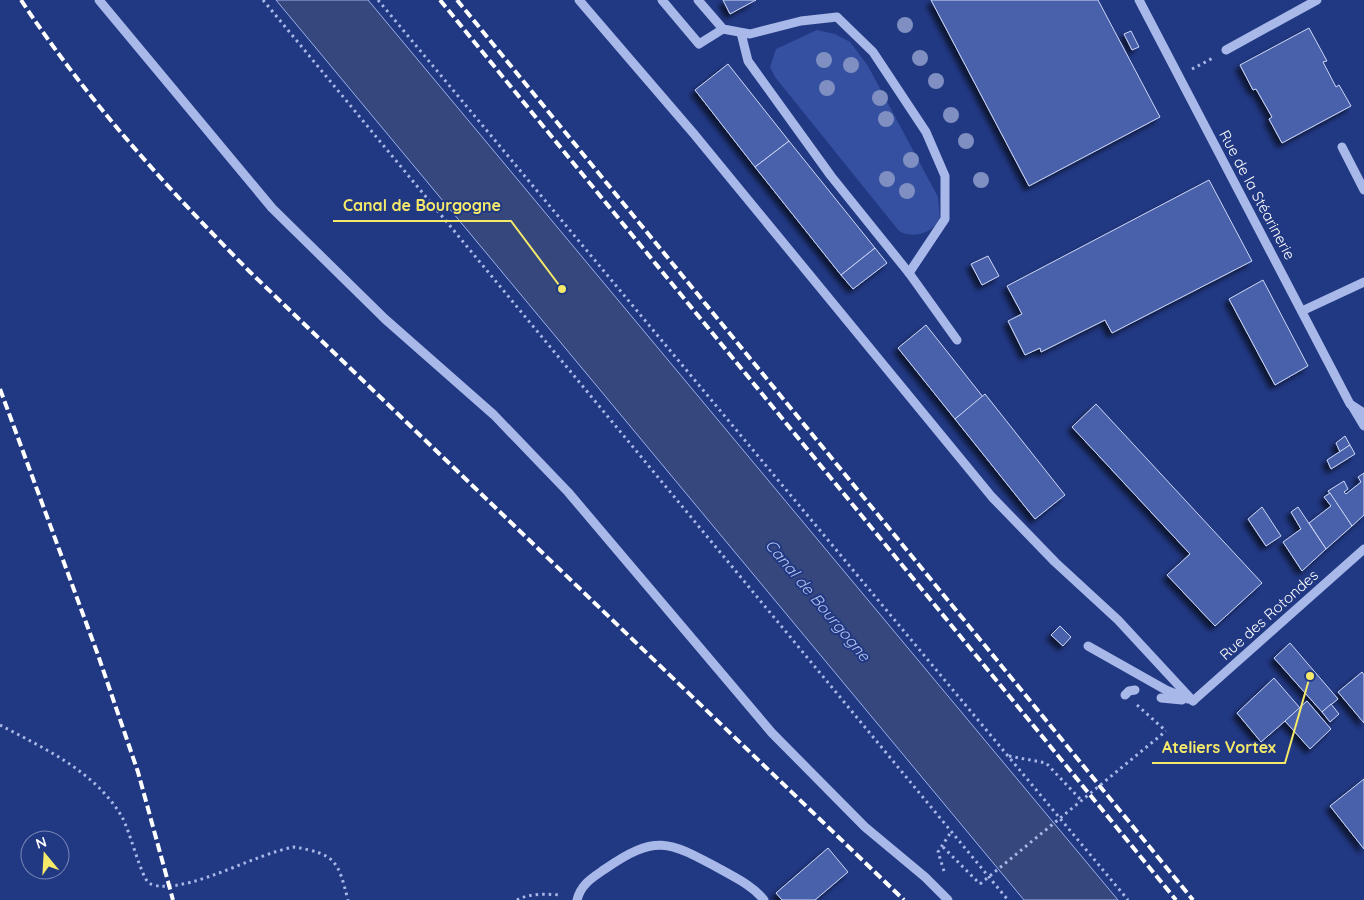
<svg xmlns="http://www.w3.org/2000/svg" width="1364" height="900" font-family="Quicksand,sans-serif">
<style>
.green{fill:#3550a0}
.water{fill:#36477e;stroke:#9cb0ea}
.building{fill:#4a61ab;stroke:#ccd7f6;filter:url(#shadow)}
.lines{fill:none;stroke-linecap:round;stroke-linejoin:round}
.path{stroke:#a8b8e8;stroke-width:3;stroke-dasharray:2.5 4;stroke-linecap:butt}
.minor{stroke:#a8b8e8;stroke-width:9}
.rail{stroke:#fff;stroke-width:4;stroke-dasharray:9 4;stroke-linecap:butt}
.path-bridge{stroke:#a8b8e8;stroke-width:3;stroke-dasharray:2.5 4;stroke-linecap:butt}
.tree{fill:#7f8fc2}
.labels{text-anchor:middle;stroke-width:4;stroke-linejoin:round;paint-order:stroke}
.street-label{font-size:15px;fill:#fff;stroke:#213883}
.water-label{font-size:16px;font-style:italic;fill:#b4c3f0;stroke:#213883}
.leader{fill:none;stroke:#f5e969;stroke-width:2}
.callout-dot{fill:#f5e969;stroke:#213883;stroke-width:2}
.callout-label{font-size:16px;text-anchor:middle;font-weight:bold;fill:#f5e969;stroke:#213883;stroke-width:4;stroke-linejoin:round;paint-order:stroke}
</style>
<defs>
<filter id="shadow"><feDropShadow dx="-4.5" dy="4.5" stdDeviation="2.5" flood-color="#0009"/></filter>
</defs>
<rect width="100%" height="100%" fill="#213883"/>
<path class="green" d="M817,30L835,34L850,42L868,66L938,197L940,220C930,234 914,239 899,231L775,77L770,67L776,49Z"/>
<polygon class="water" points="276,0 368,0 1118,900 1024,900"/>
<g class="building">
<polygon points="723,0 756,0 730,14"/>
<polygon points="931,0 1098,0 1160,117 1029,186"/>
<polygon points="1309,28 1327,61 1323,62 1336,87 1339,85 1351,106 1282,143 1269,119 1272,117 1256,89 1253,90 1240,65"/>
<polygon points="1131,31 1139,47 1132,50 1124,34"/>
<polygon points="728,64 789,141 755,167 695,90"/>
<polygon points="789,141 875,248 841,275 755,167"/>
<polygon points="1209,180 1252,261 1112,333 1105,320 1041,352 1040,348 1025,355 1008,321 1022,314 1007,286"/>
<polygon points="875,248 887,263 853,289 841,275"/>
<polygon points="988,256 999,276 982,285 971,264"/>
<polygon points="1263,280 1308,366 1275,385 1229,299"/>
<polygon points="926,325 983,397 955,419 898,348"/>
<polygon points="985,394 1065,495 1035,519 955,419"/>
<polygon points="1096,404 1262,583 1215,626 1167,575 1190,554 1072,427"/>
<polygon points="1345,436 1350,445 1340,452 1336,443"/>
<polygon points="1350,445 1355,454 1331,469 1327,460"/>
<polygon points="1364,473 1364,515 1352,526 1328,491 1344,481 1348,489 1344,492 1346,494 1361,482 1358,477"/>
<polygon points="1330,493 1352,526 1326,549 1309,523 1331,506 1324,497"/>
<polygon points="1262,507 1281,536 1266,546 1248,519"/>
<polygon points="1298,507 1326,549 1302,571 1283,542 1301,529 1291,512"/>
<polygon points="1060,626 1071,637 1063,646 1051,635"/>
<polygon points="1290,643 1338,699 1322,712 1274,658"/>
<polygon points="1362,672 1364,675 1364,723 1338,692"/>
<polygon points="1274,678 1300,708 1261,742 1237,713"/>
<polygon points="1307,701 1331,729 1310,749 1285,721"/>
<polygon points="1331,704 1339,714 1330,722 1322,712"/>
<polygon points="1364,779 1364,849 1330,806"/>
<polygon points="828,848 848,872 815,900 782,900 776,893"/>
</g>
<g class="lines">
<g class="path">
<polyline points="263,0 1008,900"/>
<polyline points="378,0 1128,900"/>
<polyline points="1192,69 1213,58"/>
<polyline points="1137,705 1166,731"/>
<path d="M0,725C45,749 95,771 122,817C130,831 141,877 149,883C152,885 157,886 160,886C197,889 255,854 294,847C336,854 338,861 348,900"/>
<polyline points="1009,756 1046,763 1081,800"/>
<polyline points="943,847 980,884"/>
<polyline points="944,871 938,852 951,832"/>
<path d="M517,900C529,893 547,894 561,895"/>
</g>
<g class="minor">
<polyline points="99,0 272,208 385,319 494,415 568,492 772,733 865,827 925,877 948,900"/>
<polyline points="579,0 694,134 992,497 1055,562 1118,620 1193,701"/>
<polyline points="662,0 699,44 723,29"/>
<polyline points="698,0 723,29 750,34 801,21 837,17 873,52 926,132 945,176 945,219 909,273"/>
<polyline points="1139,0 1350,404 1364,413"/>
<polyline points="741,33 748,61 831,176 909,273 957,340"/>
<polyline points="1226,50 1317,0"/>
<polyline points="1342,147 1364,190"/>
<polyline points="1302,311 1364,282"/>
<polyline points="1352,406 1364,426"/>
<polyline points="1088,646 1166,690 1188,699"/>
<polyline points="1125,695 1129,691 1135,690"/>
<polyline points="1161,698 1182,700"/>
<polyline points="1193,701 1364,549"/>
<path d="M577,900C581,884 592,878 605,869C656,834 668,841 720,869C736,878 753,886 764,900"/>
</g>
<g class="rail">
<path d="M21,0C87,100 166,187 250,272L904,900"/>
<polyline points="440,0 1176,900"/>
<polyline points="457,0 1193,900"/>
<polyline points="0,389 98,655 138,772 173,900"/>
</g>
<polyline class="path-bridge" points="980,884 1166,731"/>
</g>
<g class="tree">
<circle cx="905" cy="25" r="8"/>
<circle cx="920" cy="58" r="8"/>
<circle cx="824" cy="60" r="8"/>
<circle cx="851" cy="65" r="8"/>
<circle cx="936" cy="81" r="8"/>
<circle cx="827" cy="88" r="8"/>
<circle cx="880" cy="98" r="8"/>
<circle cx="951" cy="115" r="8"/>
<circle cx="886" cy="119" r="8"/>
<circle cx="966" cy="141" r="8"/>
<circle cx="911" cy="160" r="8"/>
<circle cx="887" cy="179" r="8"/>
<circle cx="981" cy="180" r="8"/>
<circle cx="907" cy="191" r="8"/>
</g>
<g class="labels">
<g class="street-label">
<text transform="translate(1257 195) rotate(62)" y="5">Rue de la Stéarinerie</text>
<text transform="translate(1269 615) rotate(-42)" y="5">Rue des Rotondes</text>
</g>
<g class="water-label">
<text transform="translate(818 600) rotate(50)" y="6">Canal de Bourgogne</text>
</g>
</g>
<path class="leader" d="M562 289L511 221H333M1310 676L1285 763H1152"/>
<g class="callout-dot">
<circle cx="562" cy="289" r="5"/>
<circle cx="1310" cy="676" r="5"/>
</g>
<g class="callout-label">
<text x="422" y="211">Canal de Bourgogne</text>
<text x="1219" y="753">Ateliers Vortex</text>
</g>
<g transform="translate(45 855) rotate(342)"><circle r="24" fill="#213883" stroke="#7a88b5"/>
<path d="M0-4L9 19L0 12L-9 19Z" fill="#f5e969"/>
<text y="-8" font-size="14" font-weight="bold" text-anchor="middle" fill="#ffffff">N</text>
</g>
</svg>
